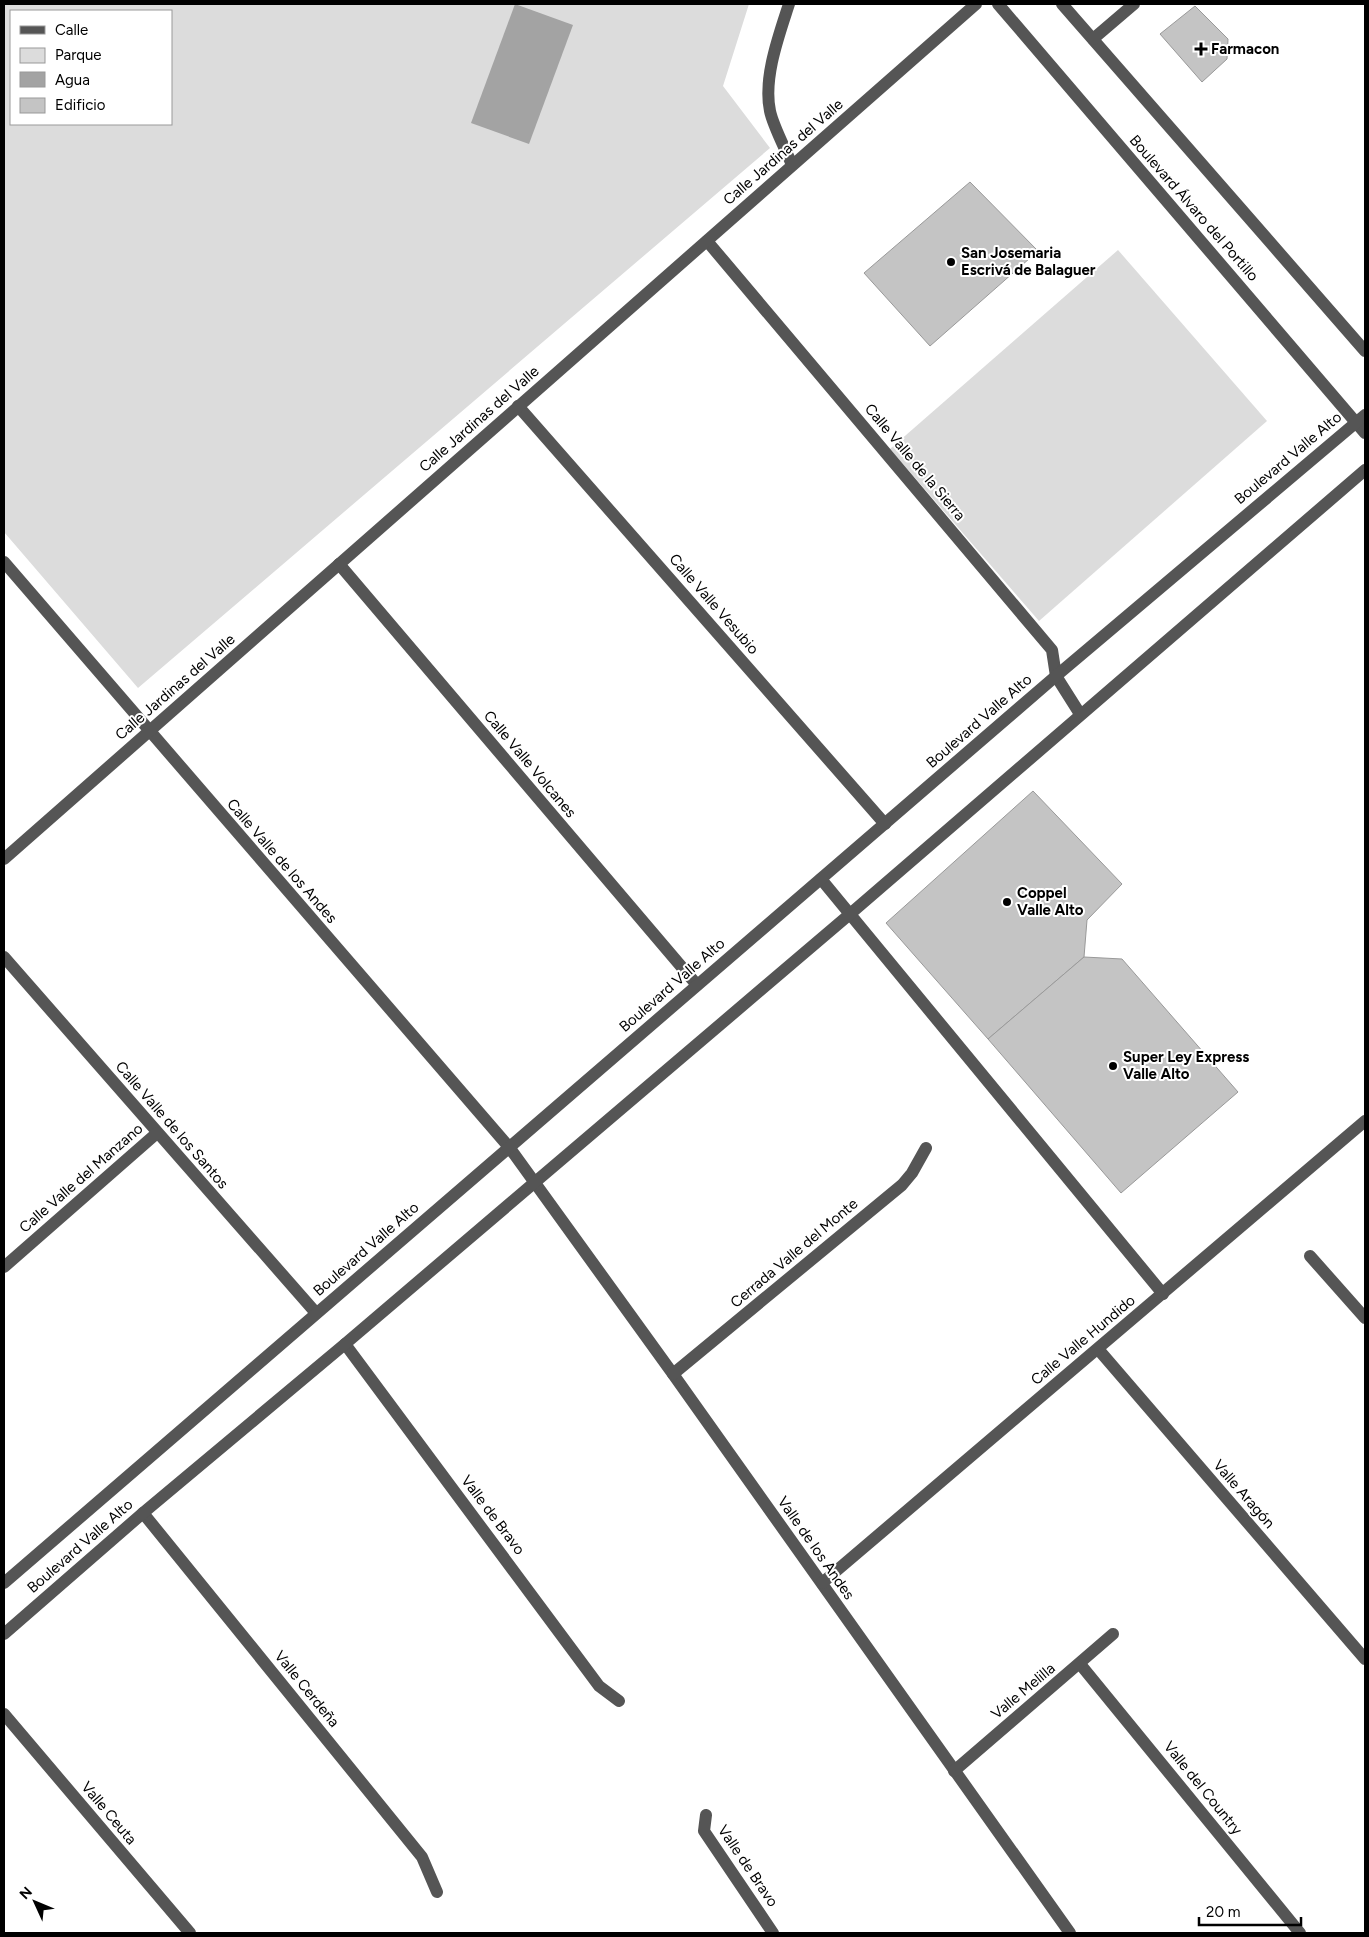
<svg xmlns="http://www.w3.org/2000/svg" width="1369" height="1937" font-family="Figtree,sans-serif">
<style>
.green{fill:#dcdcdc;fill-rule:evenodd}
.water{fill:#a3a3a3}
.building{fill:#c4c4c4;stroke:#999}
.lines{fill:none;stroke-linecap:round;stroke-linejoin:round}
.minor{stroke:#555;stroke-width:12}
.poi-dot{fill:#000;stroke:#fff;stroke-width:2}
.labels{text-anchor:middle;stroke-width:4;stroke-linejoin:round;paint-order:stroke}
.poi-label{font-size:15px;font-weight:bold;fill:#000;stroke:#fff;text-anchor:start}
.street-label{font-size:15px;fill:#000;stroke:#fff}
</style>
<rect width="100%" height="100%" fill="#fff"/>
<g class="green">
<path d="M4,4H749L723,86L770,148L138,688L4,532ZM11,11H171V124H11Z"/>
<polygon points="1118,250 1267,421 1039,621 890,449"/>
</g>
<polygon class="water" points="515,4 573,25 529,144 471,123"/>
<g class="building">
<polygon points="1195,6 1228,39 1227,59 1202,82 1160,34"/>
<polygon points="970,182 1038,251 930,346 864,273"/>
<polygon points="1033,791 1122,884 1087,920 1084,957 988,1039 886,923"/>
<polygon points="1084,957 1122,959 1238,1092 1121,1193 988,1039"/>
</g>
<g class="lines">
<g class="minor">
<path d="M789,4C779,35 763,78 770,111C773,126 786,150 792,165"/>
<polyline points="998,4 1365,433"/>
<polyline points="1062,4 1365,351"/>
<polyline points="1093,39 1134,4"/>
<polyline points="707,241 1052,650 1056,676 1080,714"/>
<polyline points="518,406 885,824"/>
<polyline points="4,562 509,1147 673,1374 1070,1933"/>
<polyline points="339,564 697,985"/>
<polyline points="4,859 976,4"/>
<polyline points="821,879 1163,1294"/>
<polyline points="4,957 316,1313"/>
<polyline points="1310,1256 1365,1318"/>
<polyline points="4,1267 157,1133"/>
<polyline points="345,1344 599,1686 619,1701"/>
<polyline points="1098,1349 1365,1659"/>
<polyline points="673,1374 902,1185 912,1173 926,1148"/>
<polyline points="143,1513 422,1857 437,1892"/>
<polyline points="4,1583 1056,676 1365,415"/>
<polyline points="822,1583 1365,1121"/>
<polyline points="4,1634 143,1513 345,1344 850,914 1365,470"/>
<polyline points="1080,1664 1300,1933"/>
<polyline points="4,1714 190,1933"/>
<polyline points="954,1771 1113,1634"/>
<polyline points="706,1815 704,1831 773,1933"/>
</g>
</g>
<g class="poi-dot">
<path d="M1198.5 41.5h5v5h5v5h-5v5h-5v-5h-5v-5h5z"/>
<circle cx="951" cy="262" r="5"/>
<circle cx="1007" cy="902" r="5"/>
<circle cx="1113" cy="1066" r="5"/>
</g>
<g class="labels">
<g class="poi-label">
<text x="1211" y="54">Farmacon</text>
<text x="961" y="258">San Josemaria<tspan x="961" dy="17">Escrivá de Balaguer</tspan></text>
<text x="1017" y="898">Coppel<tspan x="1017" dy="17">Valle Alto</tspan></text>
<text x="1123" y="1062">Super Ley Express<tspan x="1123" dy="17">Valle Alto</tspan></text>
</g>
<g class="street-label">
<text transform="translate(783 152) rotate(-41)" y="5">Calle Jardinas del Valle</text>
<text transform="translate(1194 208) rotate(49)" y="5">Boulevard Álvaro del Portillo</text>
<text transform="translate(479 419) rotate(-41)" y="5">Calle Jardinas del Valle</text>
<text transform="translate(1288 458) rotate(-40)" y="5">Boulevard Valle Alto</text>
<text transform="translate(915 462) rotate(50)" y="5">Calle Valle de la Sierra</text>
<text transform="translate(714 604) rotate(49)" y="5">Calle Valle Vesubio</text>
<text transform="translate(175 687) rotate(-41)" y="5">Calle Jardinas del Valle</text>
<text transform="translate(979 721) rotate(-41)" y="5">Boulevard Valle Alto</text>
<text transform="translate(530 764) rotate(50)" y="5">Calle Valle Volcanes</text>
<text transform="translate(282 861) rotate(49)" y="5">Calle Valle de los Andes</text>
<text transform="translate(672 985) rotate(-41)" y="5">Boulevard Valle Alto</text>
<text transform="translate(172 1125) rotate(49)" y="5">Calle Valle de los Santos</text>
<text transform="translate(81 1178) rotate(-41)" y="5">Calle Valle del Manzano</text>
<text transform="translate(366 1249) rotate(-41)" y="5">Boulevard Valle Alto</text>
<text transform="translate(794 1253) rotate(-40)" y="5">Cerrada Valle del Monte</text>
<text transform="translate(1083 1340) rotate(-40)" y="5">Calle Valle Hundido</text>
<text transform="translate(1244 1494) rotate(49)" y="5">Valle Aragón</text>
<text transform="translate(493 1515) rotate(53)" y="5">Valle de Bravo</text>
<text transform="translate(80 1546) rotate(-41)" y="5">Boulevard Valle Alto</text>
<text transform="translate(816 1548) rotate(55)" y="5">Valle de los Andes</text>
<text transform="translate(307 1689) rotate(51)" y="5">Valle Cerdeña</text>
<text transform="translate(1023 1691) rotate(-40)" y="5">Valle Melilla</text>
<text transform="translate(1203 1788) rotate(51)" y="5">Valle del Country</text>
<text transform="translate(109 1813) rotate(50)" y="5">Valle Ceuta</text>
<text transform="translate(748 1866) rotate(56)" y="5">Valle de Bravo</text>
</g>
</g>
<rect width="1369" height="1937" fill="none" stroke="#000000" stroke-width="10"/>
<rect x="10" y="10" width="162" height="115" fill="#ffffff" stroke="#999999"/>
<rect x="20" y="26" width="25" height="8" fill="#555555" stroke="#999999"/>
<text x="55" y="35" font-size="15" fill="#000000">Calle</text>
<rect x="20" y="48" width="25" height="15" fill="#dcdcdc" stroke="#999999"/>
<text x="55" y="60" font-size="15" fill="#000000">Parque</text>
<rect x="20" y="72" width="25" height="15" fill="#a3a3a3" stroke="#999999"/>
<text x="55" y="85" font-size="15" fill="#000000">Agua</text>
<rect x="20" y="98" width="25" height="15" fill="#c4c4c4" stroke="#999999"/>
<text x="55" y="110" font-size="15" fill="#000000">Edificio</text>
<g transform="translate(35 1902) rotate(314)" stroke="#ffffff" stroke-width="4" paint-order="stroke">
<path d="M0-4L9 19L0 12L-9 19Z" fill="#000000"/>
<text y="-8" font-size="14" font-weight="bold" text-anchor="middle" fill="#000000">N</text>
</g>
<path d="M1199 1917v8h102v-8" fill="none" stroke="#000000" stroke-width="2.5"/>
<text x="1206" y="1917" font-size="15" fill="#000000" stroke="#ffffff" stroke-width="4" paint-order="stroke">20 m</text>
</svg>
